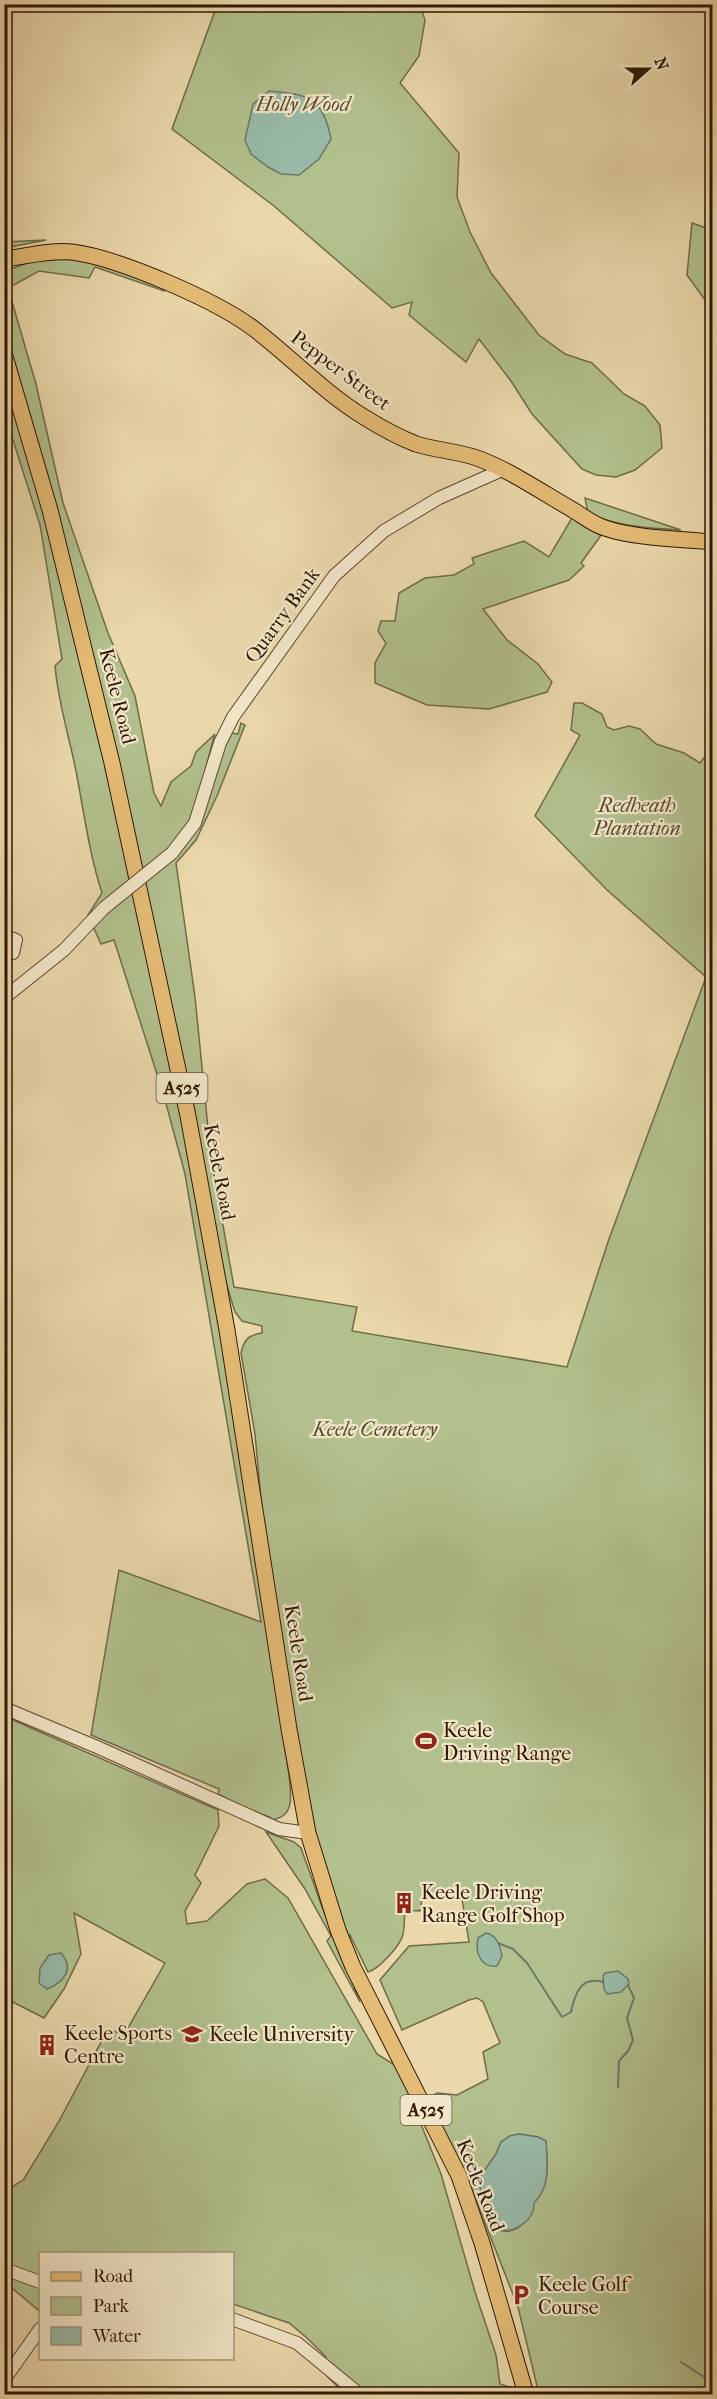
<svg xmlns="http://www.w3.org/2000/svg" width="717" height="2399" font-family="'IM FELL French Canon',serif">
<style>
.green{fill:#b1c08d;stroke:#706b48;stroke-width:1.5;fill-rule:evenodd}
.water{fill:#98baa8;stroke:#6e7866;stroke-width:1.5}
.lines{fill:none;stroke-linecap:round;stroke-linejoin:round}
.stream{stroke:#6e7866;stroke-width:2}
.minor-casing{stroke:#5e462d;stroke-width:14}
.major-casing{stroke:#301603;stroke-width:17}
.minor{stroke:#f1e6c8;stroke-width:12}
.major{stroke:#e5bc76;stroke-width:15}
.minor-bridge-casing{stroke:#5e462d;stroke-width:14;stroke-linecap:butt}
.minor-bridge{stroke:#f1e6c8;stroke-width:12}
.labels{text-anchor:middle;stroke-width:4.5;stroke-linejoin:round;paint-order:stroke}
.shield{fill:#f1e6c8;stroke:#6a543e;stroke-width:1.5}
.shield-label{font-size:18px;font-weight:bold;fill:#301603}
.park-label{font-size:20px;font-style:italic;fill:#57492c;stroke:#f1e6c8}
.street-label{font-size:20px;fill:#301603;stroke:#f1e6c8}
.poi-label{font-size:20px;fill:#301603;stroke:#f1e6c8;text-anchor:start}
</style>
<rect width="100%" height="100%" fill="#ead8ab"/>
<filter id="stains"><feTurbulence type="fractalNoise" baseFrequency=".00333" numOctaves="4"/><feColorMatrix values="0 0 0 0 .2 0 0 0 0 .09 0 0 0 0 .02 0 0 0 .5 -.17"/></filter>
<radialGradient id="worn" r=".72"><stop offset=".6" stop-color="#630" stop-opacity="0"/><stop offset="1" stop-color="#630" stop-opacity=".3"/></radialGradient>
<g class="green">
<polygon points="217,5 420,5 425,20 419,56 400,83 459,153 457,197 470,232 491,273 539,335 565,354 592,363 624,394 645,406 660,425 662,448 635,470 616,477 596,475 582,469 532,414 511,381 479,339 466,362 409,315 412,302 392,308 274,206 172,129"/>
<polygon points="692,223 712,230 712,305 705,300 687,275"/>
<polygon points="46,240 5,248 5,242"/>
<path d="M59,256L101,262L163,285L164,291L95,267L89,278L39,271L8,288L36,384L63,503L108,633L135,696L154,793L161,806L171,782L191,766L196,752L215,734C202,773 202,819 168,849L174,856L197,827L203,816L226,735L229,733L238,734L241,723L245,725L217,796L196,840L176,863L195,997L211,1158L234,1287L357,1307L352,1331L567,1367L609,1239L706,977L607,890L535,816L580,735L571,730L574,703H582L602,714L607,727L614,730L629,726L640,729L656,744L684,753L700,763L712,748V2394H345L318,2367L326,2357L307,2338L289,2323L233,2304L232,2254H40V2306L38,2310L5,2282V2192L24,2179L58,2123L108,2029L124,2035L165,1963L74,1913L81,1954L64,1989L44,2018L5,1998L4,1716L218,1810L219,1826L195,1875L201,1883L185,1911L187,1924L207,1921L247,1884L265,1879L288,1898L377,2054L398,2067L441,2174L475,2292L496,2355L500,2384L528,2393L538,2390L518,2307L465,2172L428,2099L437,2093L457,2095L488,2079L483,2052L500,2043L483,2002L477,1998L469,2000L402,2030L380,1980L409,1946L469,1942L461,1893L422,1899L420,1911L405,1910C404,1917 405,1926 403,1934C401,1945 379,1969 368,1972L350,1935L345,1937L316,1842L303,1780L262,1510L255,1434L241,1353C244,1340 248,1335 262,1333V1326L242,1321L235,1312L227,1286L212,1221L163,965L131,824L64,547L29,415L5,333V271L44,257ZM519,2134L538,2137L546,2141C547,2164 551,2186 533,2203C535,2216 515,2237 500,2230C487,2224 479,2191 480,2177L496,2154L501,2142L510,2136Z"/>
<path d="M4,372L34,468L105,752L204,1226L289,1775C291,1794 296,1818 270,1820V1817L253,1812L218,1794L219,1789L91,1735L119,1570L261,1622L185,1174L164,1096L114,940L101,944L88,915L102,893C89,853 84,812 76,771C69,736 58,702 55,666L62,659L40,525L5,415Z"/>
<path d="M585,498L681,530C648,528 618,527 588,513Z"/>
<polygon points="573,516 602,534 581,563 584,566 569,580 483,609 507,640 538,664 552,682 547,692 489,709 427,705 375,683 375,663 386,643 378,631 381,621 395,621 399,593 425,578 454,575 474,564 472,558 524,541 549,557"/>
<polygon points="266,1832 294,1842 301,1848 322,1907 360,2002 327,1941 331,1936 305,1889"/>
</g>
<g class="water">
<path d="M269,91C309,94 323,98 331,139L319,159L299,175L281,174L268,167L251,154L245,140L253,104Z"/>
<path d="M486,1933C497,1935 500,1946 502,1956L497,1966C480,1968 475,1952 478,1938Z"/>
<path d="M61,1953C75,1969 64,1982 47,1989L39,1983L40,1968L49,1955Z"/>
<polygon points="618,1971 628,1979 629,1984 621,1992 607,1994 604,1989 603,1976 605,1973"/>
<path d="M519,2134L538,2137L546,2141C547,2164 551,2186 534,2203C535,2220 515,2233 500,2230C487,2216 479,2197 480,2177L496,2154L501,2142L510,2136Z"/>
</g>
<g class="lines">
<g class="stream">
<path d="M498,1943L513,1949L527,1963L562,2017L571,2012C575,1993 581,1976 603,1982"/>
<polyline points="618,2087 619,2061 628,2051 633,2040 627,2018 634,1998 628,1985"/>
<polyline points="681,2362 712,2382"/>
</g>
<defs>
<g id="minor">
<polyline points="172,853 195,823 220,743 233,717 334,576 384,531 439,498 502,470"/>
<polyline points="4,935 16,940 13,953 4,951"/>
<polyline points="4,998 64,950 104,908"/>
<polyline points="4,1708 97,1747 279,1829 308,1833"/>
<polyline points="4,2269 40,2282"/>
<polyline points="232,2319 297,2343 359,2394"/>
<polyline points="4,2380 40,2329"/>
</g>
<g id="major">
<path d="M4,259C27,256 49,250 72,252C119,258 221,302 258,332C294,360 325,393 364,417C380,427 398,437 416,444C435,450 455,451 474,457C507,468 543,493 573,510C583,516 594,525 605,528C632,538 682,539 712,542"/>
<polyline points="4,353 50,510 112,763 188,1116 227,1330 289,1729 308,1833 338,1930 353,1967 459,2176 482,2243 526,2394"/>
</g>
</defs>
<use href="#minor" class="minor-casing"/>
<use href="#major" class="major-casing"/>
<use href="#minor" class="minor"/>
<use href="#major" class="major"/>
<defs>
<polyline id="minor-bridge" points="104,908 172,853"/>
</defs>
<use href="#minor-bridge" class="minor-bridge-casing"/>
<use href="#minor-bridge" class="minor-bridge"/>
</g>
<defs>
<symbol id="stadium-bare" viewBox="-9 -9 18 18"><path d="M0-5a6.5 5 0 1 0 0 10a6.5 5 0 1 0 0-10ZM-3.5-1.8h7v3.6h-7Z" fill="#8f2418" stroke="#f1e6c8" stroke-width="2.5" paint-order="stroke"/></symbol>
<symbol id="building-bare" viewBox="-9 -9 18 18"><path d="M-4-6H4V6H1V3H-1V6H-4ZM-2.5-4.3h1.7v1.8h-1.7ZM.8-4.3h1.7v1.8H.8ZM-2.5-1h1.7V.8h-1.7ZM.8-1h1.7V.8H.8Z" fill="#8f2418" stroke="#f1e6c8" stroke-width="2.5" paint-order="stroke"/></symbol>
<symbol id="university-bare" viewBox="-9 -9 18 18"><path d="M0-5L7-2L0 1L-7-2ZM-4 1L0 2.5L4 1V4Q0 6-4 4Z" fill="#8f2418" stroke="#f1e6c8" stroke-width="2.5" paint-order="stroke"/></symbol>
<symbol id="parking-bare" viewBox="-9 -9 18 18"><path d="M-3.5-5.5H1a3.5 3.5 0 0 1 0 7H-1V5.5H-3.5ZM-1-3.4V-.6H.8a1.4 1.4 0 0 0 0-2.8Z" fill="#8f2418" stroke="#f1e6c8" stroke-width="2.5" paint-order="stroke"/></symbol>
</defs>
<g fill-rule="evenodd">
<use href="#stadium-bare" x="411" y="1726" width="30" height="30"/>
<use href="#building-bare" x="389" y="1888" width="30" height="30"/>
<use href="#university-bare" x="177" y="2019" width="30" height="30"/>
<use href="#building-bare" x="32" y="2030" width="30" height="30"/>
<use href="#parking-bare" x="506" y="2280" width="30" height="30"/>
</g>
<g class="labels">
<g class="shield">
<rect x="156.5" y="1073" width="51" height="30" rx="4.5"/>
<rect x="400.5" y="2095" width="51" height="30" rx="4.5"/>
</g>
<g class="shield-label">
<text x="182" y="1094">A525</text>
<text x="426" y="2116">A525</text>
</g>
<g class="park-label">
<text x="303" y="111">Holly Wood</text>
<text x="637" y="812">Redheath<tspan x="637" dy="23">Plantation</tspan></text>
<text x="375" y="1436">Keele Cemetery</text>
</g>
<g class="street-label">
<text transform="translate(341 370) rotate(37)" y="7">Pepper Street</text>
<text transform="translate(282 615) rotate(-54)" y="7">Quarry Bank</text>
<text transform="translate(118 696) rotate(76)" y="7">Keele Road</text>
<text transform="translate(220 1172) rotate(79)" y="7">Keele Road</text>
<text transform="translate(299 1653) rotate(81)" y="7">Keele Road</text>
<text transform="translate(481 2185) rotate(68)" y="7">Keele Road</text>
</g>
<g class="poi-label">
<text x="443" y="1737">Keele<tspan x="443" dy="23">Driving Range</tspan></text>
<text x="421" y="1899">Keele Driving<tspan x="421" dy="23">Range Golf Shop</tspan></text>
<text x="64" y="2040">Keele Sports<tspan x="64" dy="23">Centre</tspan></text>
<text x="209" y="2041">Keele University</text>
<text x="538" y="2291">Keele Golf<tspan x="538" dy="23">Course</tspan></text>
</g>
</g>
<rect width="717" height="2399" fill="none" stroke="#ead8ab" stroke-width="24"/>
<rect x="6" y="6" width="705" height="2387" fill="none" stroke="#301603" stroke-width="3"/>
<rect x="12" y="12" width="693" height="2375" fill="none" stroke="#301603" stroke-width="1.5"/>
<rect x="39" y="2252" width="195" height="108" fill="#f1e6c8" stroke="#a49379" stroke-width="1.5"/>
<rect x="51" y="2272" width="30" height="9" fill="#e5bc76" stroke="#a49379" stroke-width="1.5"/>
<text x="93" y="2282" font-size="18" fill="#301603">Road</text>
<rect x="51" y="2297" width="30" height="18" fill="#b1c08d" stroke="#a49379" stroke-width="1.5"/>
<text x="93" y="2312" font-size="18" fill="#301603">Park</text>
<rect x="51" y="2327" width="30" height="18" fill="#98baa8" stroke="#a49379" stroke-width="1.5"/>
<text x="93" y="2342" font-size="18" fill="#301603">Water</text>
<g transform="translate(648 69) rotate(69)" stroke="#f1e6c8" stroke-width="4.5" paint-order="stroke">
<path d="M0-4.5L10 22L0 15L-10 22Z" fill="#301603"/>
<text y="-9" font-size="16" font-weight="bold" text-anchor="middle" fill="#301603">N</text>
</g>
<rect width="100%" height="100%" filter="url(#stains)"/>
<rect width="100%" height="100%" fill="url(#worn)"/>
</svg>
